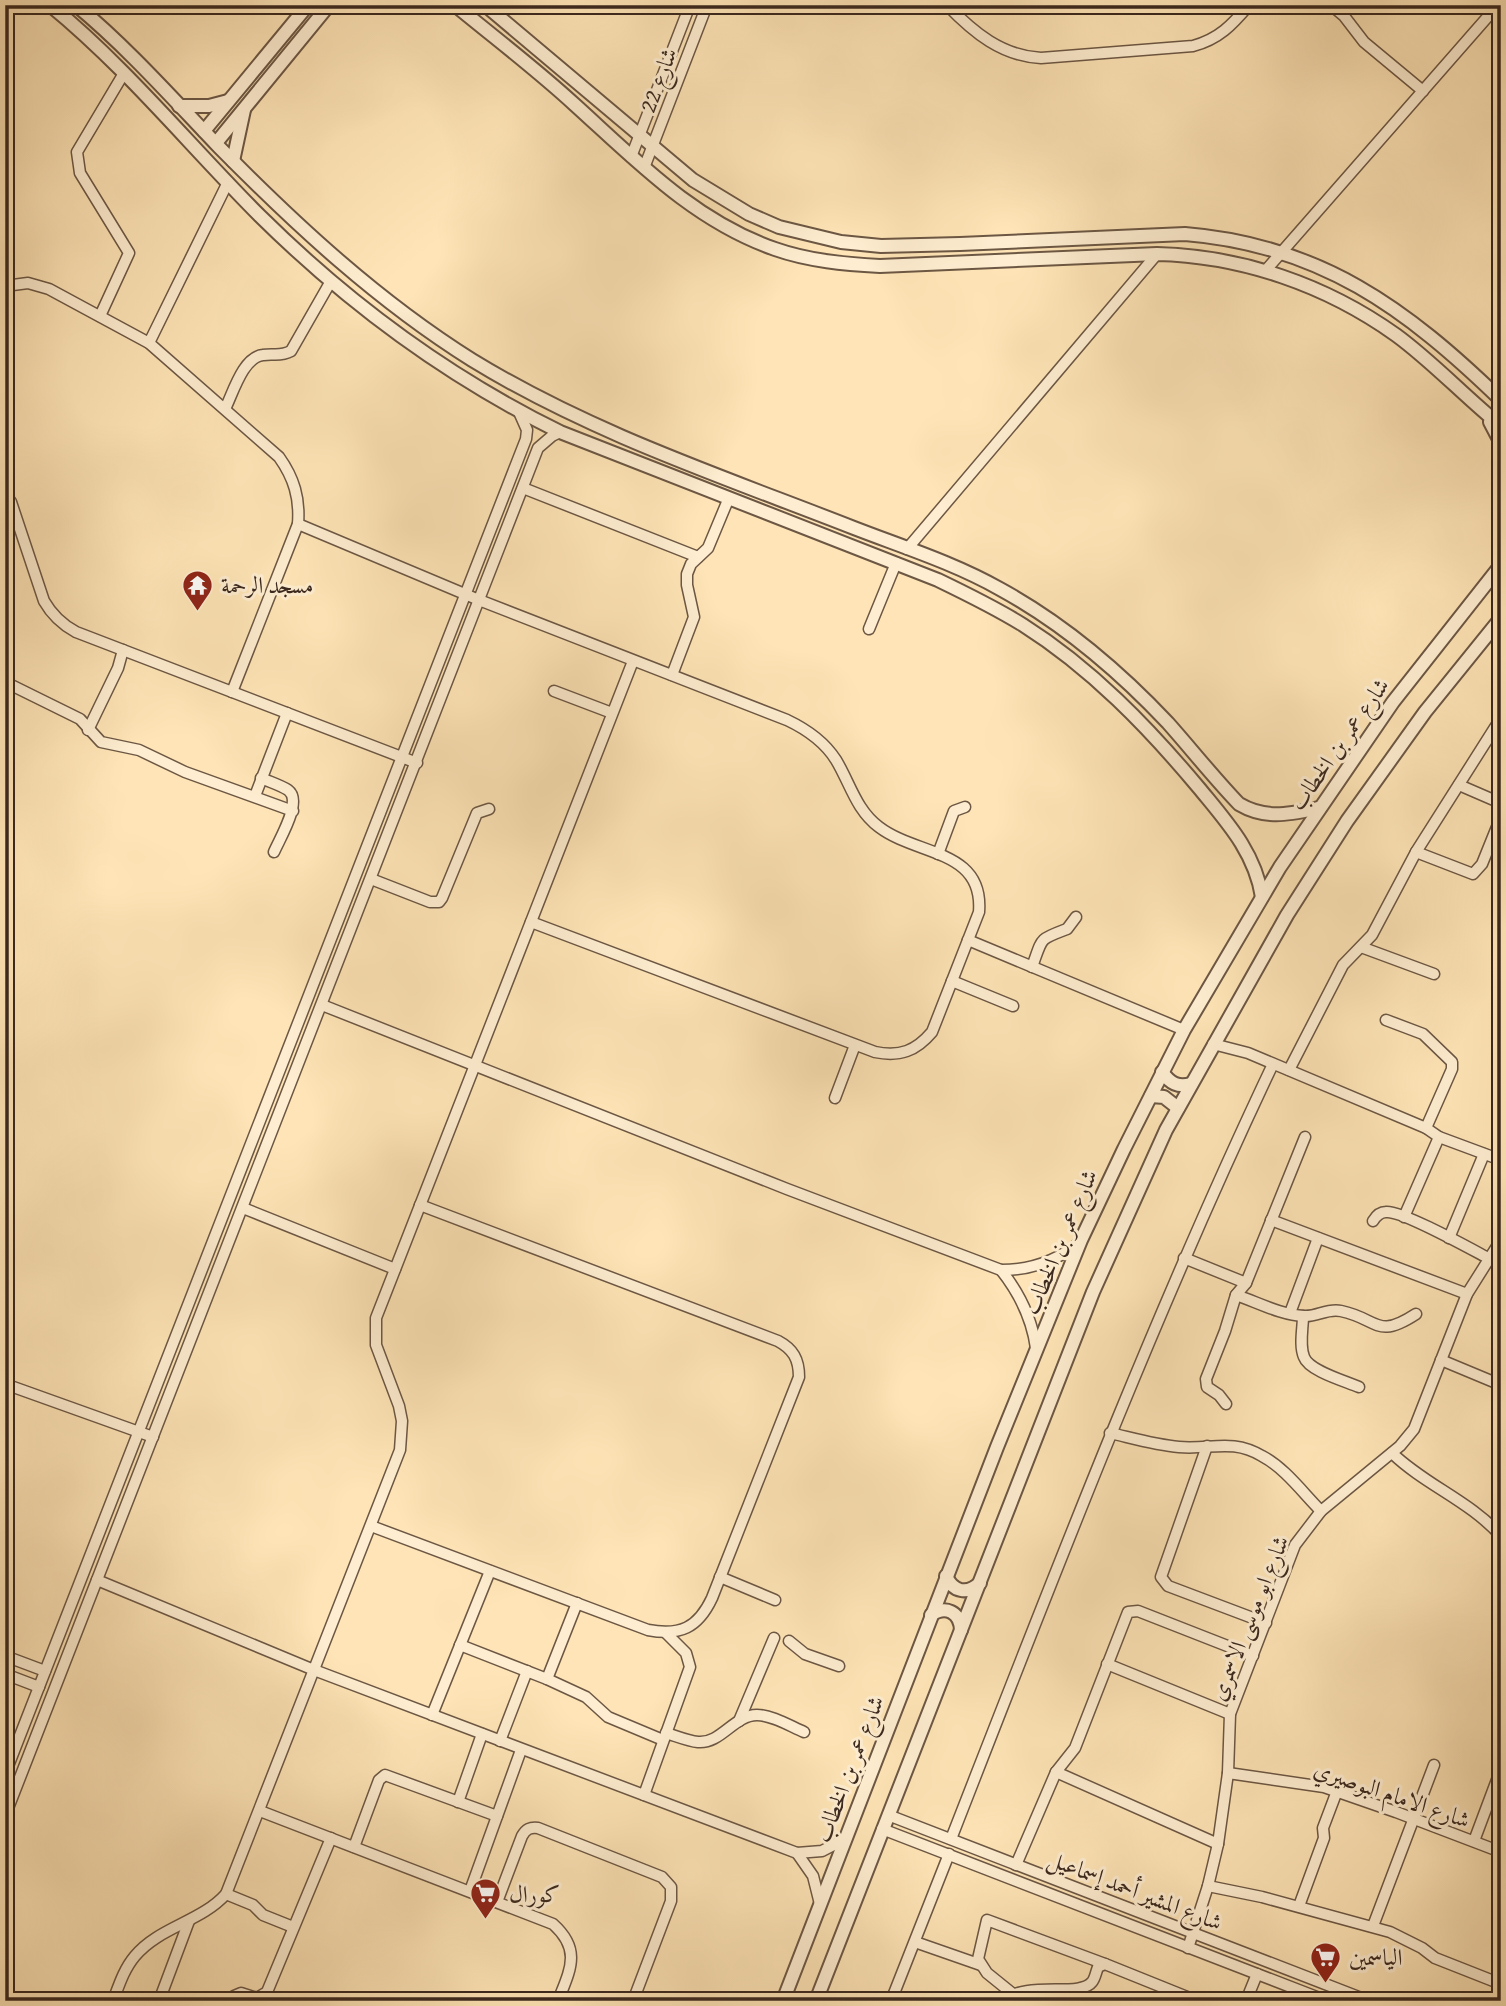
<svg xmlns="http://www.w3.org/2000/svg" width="1506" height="2006" font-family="'Gentium Book Plus',Amiri,serif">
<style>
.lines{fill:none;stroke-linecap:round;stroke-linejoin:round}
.minor-casing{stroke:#6c5744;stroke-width:13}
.tertiary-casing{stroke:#6c5744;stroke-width:16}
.minor{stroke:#feedd0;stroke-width:10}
.tertiary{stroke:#feedd0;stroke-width:12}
.labels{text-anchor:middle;stroke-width:6;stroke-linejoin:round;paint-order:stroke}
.street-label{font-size:23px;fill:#3b281e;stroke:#feedd0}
.poi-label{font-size:23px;fill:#3b281e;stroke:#feedd0;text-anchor:start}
</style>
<rect width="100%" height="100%" fill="#fee4b6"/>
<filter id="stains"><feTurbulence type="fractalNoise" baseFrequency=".00286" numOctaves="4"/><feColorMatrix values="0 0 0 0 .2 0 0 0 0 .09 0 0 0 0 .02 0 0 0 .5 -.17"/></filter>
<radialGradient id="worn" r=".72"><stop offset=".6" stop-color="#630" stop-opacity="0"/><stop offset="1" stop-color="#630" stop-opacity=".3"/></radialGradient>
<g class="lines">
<defs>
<g id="minor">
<path d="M947,5C974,33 1002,56 1041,58L1193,46C1219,39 1232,25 1249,5"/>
<polyline points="1331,5 1344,16 1364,42 1423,91"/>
<polyline points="631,157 690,5"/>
<polyline points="644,168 707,5"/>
<polyline points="1266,270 1498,5"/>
<path d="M5,286L28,283L49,289L149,343L279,457C294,478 300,498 298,524L232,692"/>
<polyline points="100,316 129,253 80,173 77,152 124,73"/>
<polyline points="149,343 228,182"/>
<path d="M225,409C233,393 243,357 263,355C274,353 280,357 291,351L331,281"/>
<polyline points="523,488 698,557"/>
<path d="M5,493L11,502L44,601C52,615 61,624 76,632L417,763"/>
<path d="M298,524L479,600L787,720C806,729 824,741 836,760C850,783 856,810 879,827C917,856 984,849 979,912L932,1032C916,1051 900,1057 875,1052L531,922"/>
<polyline points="907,549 1157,254"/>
<polyline points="869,629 896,563"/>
<polyline points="672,675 694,617 687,585 687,574 691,564 708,548 728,500"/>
<polyline points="5,682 80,719 101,742 139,750 185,772 293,811"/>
<polyline points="554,691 612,713"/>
<polyline points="88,730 118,668 123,650"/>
<path d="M261,778C270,782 280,785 288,790C303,801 280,838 274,852"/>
<polyline points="1459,785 1496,801 1501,806"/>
<polyline points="255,796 287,713"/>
<polyline points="1416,852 1473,874 1482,864 1501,817"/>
<polyline points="938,854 954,811 965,807"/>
<polyline points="371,879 430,902 439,902 442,898 477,813 489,809"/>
<polyline points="968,940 1184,1030"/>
<polyline points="1361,947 1434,974"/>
<path d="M1032,967C1043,937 1038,940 1067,929L1076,917"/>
<polyline points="952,981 1013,1006"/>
<path d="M322,1005L787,1189L1001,1270C1031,1270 1057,1261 1080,1242"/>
<polyline points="1386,1020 1423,1034 1452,1062 1452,1069 1426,1128"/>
<polyline points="1213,1044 1248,1053 1426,1128 1439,1137 1501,1160"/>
<polyline points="1289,1070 1343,965 1372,935 1416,852 1501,718"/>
<polyline points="835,1098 855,1045"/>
<polyline points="243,1208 395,1269"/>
<polyline points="1404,1217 1439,1137"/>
<polyline points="1271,1220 1467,1294"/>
<path d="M1373,1221C1376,1216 1380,1212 1386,1212C1401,1210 1471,1249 1488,1258"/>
<polyline points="1449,1238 1484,1154"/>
<polyline points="1184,1258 1246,1283"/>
<path d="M1001,1270C1020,1294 1032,1319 1036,1348"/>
<path d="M1236,1295C1257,1302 1281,1315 1304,1316C1317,1317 1327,1308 1341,1311C1379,1319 1376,1340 1416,1314"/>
<polyline points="1290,1313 1318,1238"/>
<path d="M1303,1316C1303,1328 1299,1345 1304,1357C1309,1371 1345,1381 1359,1387"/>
<polyline points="1441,1360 1501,1385"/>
<polyline points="5,1384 153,1437"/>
<polyline points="1226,1404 1219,1395 1207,1387 1206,1379 1225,1331 1236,1295 1246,1283 1305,1137"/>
<path d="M1110,1433C1132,1438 1156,1445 1179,1447C1210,1450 1232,1438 1262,1456C1285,1468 1303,1493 1321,1511"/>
<polyline points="1207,1446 1161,1577 1168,1586 1266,1623"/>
<path d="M1392,1453C1425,1485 1470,1501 1501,1536"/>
<path d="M371,1526L648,1630C680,1636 698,1628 712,1598L799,1377C799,1359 793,1349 778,1341L420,1205"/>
<polyline points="720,1577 775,1600"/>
<polyline points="97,1580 314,1670 797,1853 822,1851 845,1839"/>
<polyline points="789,1641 805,1654 839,1666"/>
<polyline points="460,1645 547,1679 586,1697 608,1717 663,1740"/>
<polyline points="5,1656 45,1671"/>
<polyline points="1107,1664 1230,1714"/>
<polyline points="5,1674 39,1687"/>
<polyline points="547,1679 577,1603"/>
<polyline points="432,1715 490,1571"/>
<polyline points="739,1721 774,1638"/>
<path d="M666,1733C676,1736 688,1741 698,1742C721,1744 734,1715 757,1715C772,1715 790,1726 804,1732"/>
<polyline points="500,1741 527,1671"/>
<polyline points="1056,1772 1218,1844"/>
<polyline points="1228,1773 1324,1787 1396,1812 1501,1852"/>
<polyline points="5,1774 526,439 527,430 519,412"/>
<polyline points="644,1795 690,1667 686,1653 666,1633"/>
<polyline points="458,1802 482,1734"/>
<path d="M260,1811L553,1924C582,1950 570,1970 558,2001"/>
<polyline points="888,1815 1369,2001"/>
<polyline points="5,1816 538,448 552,436 560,432"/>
<polyline points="882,1829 1327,2001"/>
<path d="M951,1839C1053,1578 1153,1317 1273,1064"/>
<polyline points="1474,1841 1501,1769"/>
<polyline points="354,1847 379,1780 385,1775 497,1816"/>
<polyline points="797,1853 813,1876 820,1904"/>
<polyline points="1016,1865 1056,1772 1075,1748 1128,1612 1138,1611 1253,1656"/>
<polyline points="1208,1886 1262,1897 1390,1932 1422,1948 1435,1958 1501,1984"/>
<polyline points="470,1891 521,1750"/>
<polyline points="226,1894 253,1905 263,1915 293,1927"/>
<path d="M497,1902L522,1836C526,1829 530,1827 538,1828L662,1877L671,1887V1901L633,2001"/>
<polyline points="1299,1906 1324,1838 1323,1828 1337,1791"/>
<polyline points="1373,1926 1434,1765"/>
<polyline points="915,1942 981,1965"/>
<polyline points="1188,1948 1208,1886 1218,1844 1228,1773 1230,1714 1295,1545 1321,1511 1400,1446 1414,1429 1467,1294 1501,1240"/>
<polyline points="1013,1994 987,1973 978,1959 987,1920 1105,1964"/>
<polyline points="894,1995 908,2001"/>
<path d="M113,2001C119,1985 124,1969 135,1956C159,1927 201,1922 226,1894L400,1450L402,1421L399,1406L376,1345V1318L633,661"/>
<polyline points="159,2001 189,1921"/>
<polyline points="231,2001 234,1996 241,1993 257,1998 267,1992 331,1838"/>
<polyline points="891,2001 949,1854"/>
<path d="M1003,2001C1026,1980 1080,1998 1092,1982C1095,1979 1096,1972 1098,1967L1105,1964L1197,2001"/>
<polyline points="1246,2001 1257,1974"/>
</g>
<g id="tertiary">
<path d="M50,5C127,68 190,146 260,216C349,304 448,377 560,432L938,580C967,594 996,608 1023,625C1091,668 1148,727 1199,788C1226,821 1255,852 1262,897"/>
<path d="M76,5C128,48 173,99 219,147C297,226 378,301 472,360C591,433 724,477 854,528C903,547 954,563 1000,589C1064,624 1118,670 1168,723C1192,750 1214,778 1239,804C1266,820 1290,814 1319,808"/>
<path d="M455,5C495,38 536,69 574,104C636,160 694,221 775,249C809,261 845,264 880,266L1157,254C1242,256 1326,285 1396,335C1433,362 1465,397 1501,426"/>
<path d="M485,5L693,180L749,214L779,227L841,242L881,246L960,244L1185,234C1320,245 1406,308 1501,400"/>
<polyline points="179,106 209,106 228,101"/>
<polyline points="204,131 308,5"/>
<polyline points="216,143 329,5"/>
<polyline points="233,161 244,110"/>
<polyline points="1490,422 1501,443"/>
<path d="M1162,1072C1170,1083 1178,1088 1191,1084"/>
<polyline points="1151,1096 1164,1097 1178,1108"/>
<path d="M946,1576C953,1592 967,1595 980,1583"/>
<path d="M931,1615C946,1605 960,1612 961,1630"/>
<polyline points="783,2001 997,1447 1081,1240 1124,1149 1184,1030 1280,867 1393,702 1501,565"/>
<polyline points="816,2001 1093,1292 1166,1130 1287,915 1347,821 1425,712 1501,618"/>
</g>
</defs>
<use href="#minor" class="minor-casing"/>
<use href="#tertiary" class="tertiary-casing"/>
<use href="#minor" class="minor"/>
<use href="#tertiary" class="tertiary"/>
</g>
<defs>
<symbol id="temple-pin" viewBox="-11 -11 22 30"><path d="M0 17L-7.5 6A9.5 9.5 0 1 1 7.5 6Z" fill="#8f2418" stroke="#feedd0"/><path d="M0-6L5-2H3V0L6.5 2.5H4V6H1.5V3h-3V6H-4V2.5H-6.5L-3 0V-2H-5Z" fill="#fff"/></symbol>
<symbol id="supermarket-pin" viewBox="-11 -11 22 30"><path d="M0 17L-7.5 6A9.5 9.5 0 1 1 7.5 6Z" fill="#8f2418" stroke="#feedd0"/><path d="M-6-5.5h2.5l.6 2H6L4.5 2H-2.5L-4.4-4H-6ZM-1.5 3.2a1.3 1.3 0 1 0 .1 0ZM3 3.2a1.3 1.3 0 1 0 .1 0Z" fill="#fff"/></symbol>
</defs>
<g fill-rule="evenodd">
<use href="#temple-pin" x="180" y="568" width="35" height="47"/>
<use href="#supermarket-pin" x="468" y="1876" width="35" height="47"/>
<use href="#supermarket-pin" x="1308" y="1940" width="35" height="47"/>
</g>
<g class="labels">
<g class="street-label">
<text transform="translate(658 80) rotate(-69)" y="8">شارع 22</text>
<text transform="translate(1339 744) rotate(-55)" y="8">شارع عمر بن الخطاب</text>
<text transform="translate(1060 1242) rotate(-67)" y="8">شارع عمر بن الخطاب</text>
<text transform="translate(1249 1618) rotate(-68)" y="8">شارع ابو موسى الاسمري</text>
<text transform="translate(849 1769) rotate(-69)" y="8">شارع عمر بن الخطاب</text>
<text transform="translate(1392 1794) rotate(19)" y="8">شارع الامام البوصيري</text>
<text transform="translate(1135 1890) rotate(21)" y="8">شارع المشير أحمد إسماعيل</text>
</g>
<g class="poi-label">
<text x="221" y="593">مسجد الرحمة</text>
<text x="509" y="1902">كورال</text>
<text x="1349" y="1965">الياسمين</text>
</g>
</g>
<rect width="1506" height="2006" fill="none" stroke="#fee4b6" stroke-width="28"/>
<rect x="7" y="7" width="1492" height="1992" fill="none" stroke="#3b281e" stroke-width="3.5"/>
<rect x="14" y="14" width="1478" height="1978" fill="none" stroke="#3b281e" stroke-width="2"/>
<rect width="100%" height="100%" filter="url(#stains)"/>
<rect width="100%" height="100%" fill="url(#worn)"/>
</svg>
